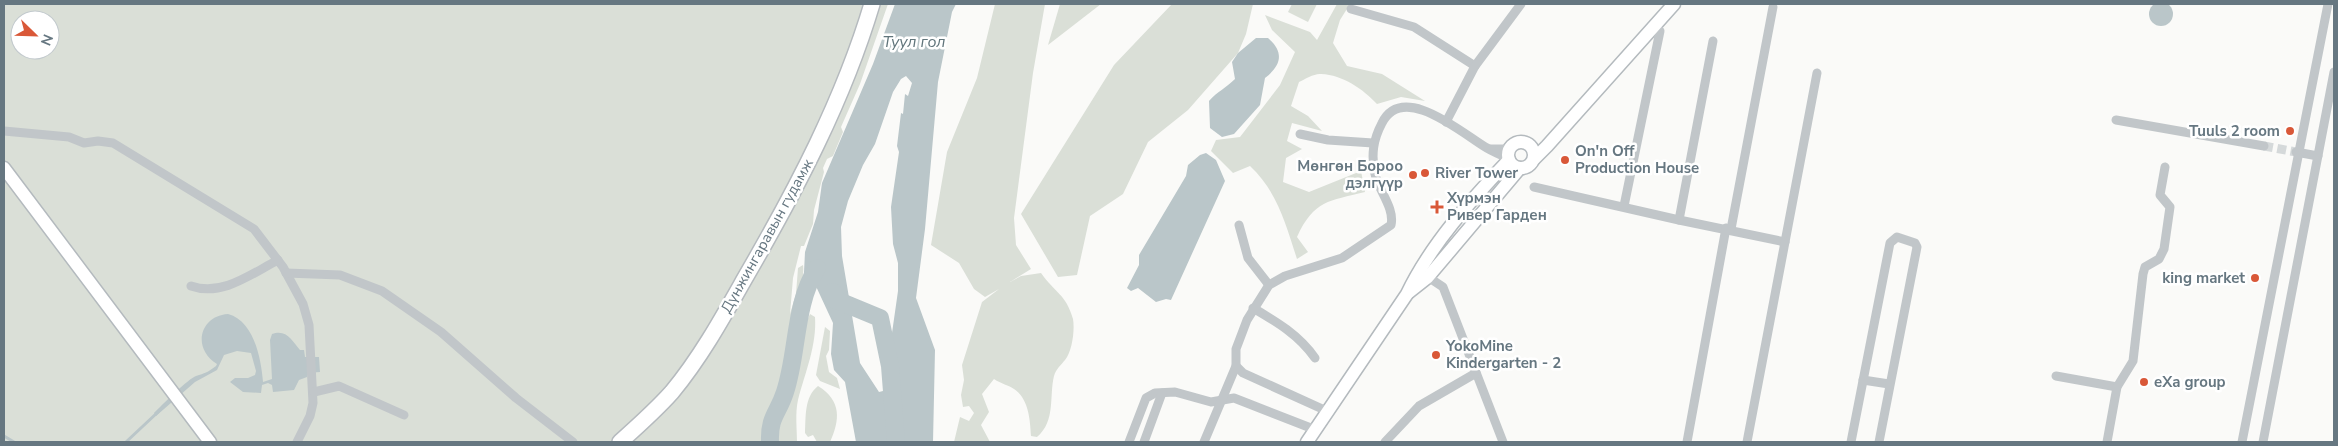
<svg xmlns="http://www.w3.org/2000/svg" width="2338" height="446" font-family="'Nunito Sans',sans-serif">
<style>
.green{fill:#dadfd7;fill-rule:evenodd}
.water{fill:#bac6c9;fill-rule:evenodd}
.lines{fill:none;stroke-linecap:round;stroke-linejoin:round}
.stream{stroke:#bac6c9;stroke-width:3}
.river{stroke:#bac6c9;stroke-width:18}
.street-tunnel{stroke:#d5d9da;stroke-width:9;stroke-dasharray:9 4.5;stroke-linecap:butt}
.secondary-casing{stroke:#b4babe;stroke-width:15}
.primary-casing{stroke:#b5babe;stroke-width:18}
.street{stroke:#c1c6c9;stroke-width:9}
.secondary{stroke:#fff;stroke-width:12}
.primary{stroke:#fff;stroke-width:15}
.poi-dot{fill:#d95838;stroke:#fff;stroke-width:2}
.labels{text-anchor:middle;stroke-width:5;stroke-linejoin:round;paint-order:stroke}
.poi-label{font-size:15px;font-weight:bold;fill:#667781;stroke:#fff;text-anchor:start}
.street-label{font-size:15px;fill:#667781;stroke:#fff}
.water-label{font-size:16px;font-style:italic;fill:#61757b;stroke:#fff}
</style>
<rect width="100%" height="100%" fill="#fafaf8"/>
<g class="green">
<path d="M4,4H888L860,84L841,127L843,132L833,156L827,159L823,168L824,172L814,210L813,224L804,246H801L793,278L790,314L796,294L798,268L803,265C806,277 786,383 779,396C770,412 767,423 767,442H4ZM20,20H50V50H20Z"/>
<path d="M995,4H1045L1033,73L1014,218L1016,245L1031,269L1010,282L1021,276L1041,273C1055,293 1066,294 1073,319C1075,330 1072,352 1065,360C1061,365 1056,369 1054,376C1049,396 1056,421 1037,437L1031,436C1030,420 1029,399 1014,389C1009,385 1001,384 994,379L982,394L989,412L981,425L990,442H954L960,417L969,421L974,413L969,406L963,407L961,395L964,380L962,365L982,302L999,289L985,297L974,289L959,263L931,245L947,152L977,78Z"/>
<polygon points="1060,4 1101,4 1048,45"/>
<polygon points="1172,4 1253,4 1246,34 1238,53 1188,110 1148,142 1123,194 1090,216 1077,275 1058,277 1021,214 1114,65"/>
<polygon points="1292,4 1317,4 1308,22 1288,12"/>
<path d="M1337,4H1350L1340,20L1333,43L1347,66L1382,74L1425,101L1401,97L1377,104C1363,89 1343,75 1321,74C1315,73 1305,79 1299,82L1291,106L1308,116L1322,131L1292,123L1287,141L1302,149L1286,158L1283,182L1309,192L1361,171L1365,192C1329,201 1314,200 1297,237L1308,252L1297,259C1286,225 1277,191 1250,166L1233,173L1211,151L1216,140L1240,137L1280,85L1295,52L1272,30L1265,15L1310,32L1317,40Z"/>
<path d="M810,314L815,317C817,345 805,373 798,400C795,413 797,429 797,442H774C773,432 773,421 779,412C782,409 785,407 787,404C801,380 797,339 810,314Z"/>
<polygon points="825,327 830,331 829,350 826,356 829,372 837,378 840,389 820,381 816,375"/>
<path d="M818,386C842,401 840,420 830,442H817L813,435L808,437L805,433C806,417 804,397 818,386Z"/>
</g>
<g class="water">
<circle cx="2161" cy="14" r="12"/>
<path d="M895,4H956L952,12L938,82L925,229L916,298L935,350L933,442H856L845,382L834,370L831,354L833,323L814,282L811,289L803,292L805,252L818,212L822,183L873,64ZM906,76L912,83L908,96L905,94L903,114L901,113L897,146L899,152L891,207L893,244L898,263V291L891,340L895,388L879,392L860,363L842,256L841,227L848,201L863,165L875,144L893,92L901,79Z"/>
<path d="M1256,38H1268C1284,52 1282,65 1265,78L1260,105L1234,134L1222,137L1210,128L1209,101C1218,91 1226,88 1235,79L1232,62L1238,53Z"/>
<polygon points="1206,153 1216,160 1225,181 1171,300 1166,299 1156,302 1138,288 1131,291 1127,288 1139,265 1139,255 1186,176 1188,165 1200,155"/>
<path d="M228,314C254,321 261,358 263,382L272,379L270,340L272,334C287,329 292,341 300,350H304L305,357H319L320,372L307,373V377L299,380L294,390L273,392L272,385L268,383L262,385L261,393L243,392L230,382L235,378H248L255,375L256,371L251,353L237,351L224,355L217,370L195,382L156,416L154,413C161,406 189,378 196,376C205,373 207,373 216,366L217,364C192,349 199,316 228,314Z"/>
</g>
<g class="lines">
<g class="stream">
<polyline points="4,436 14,442"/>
<polyline points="126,442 158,412"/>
</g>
<g class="river">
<polyline points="833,292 834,299 880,318 890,366 896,442"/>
<path d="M770,442C769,416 778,414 785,392C798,353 794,304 817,268"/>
</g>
<polyline class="street-tunnel" points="2264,146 2296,152"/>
<defs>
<g id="secondary">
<circle cx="1521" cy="155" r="13"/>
<polyline points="1534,159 1547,146 1674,4"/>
<polyline points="4,168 210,442"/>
<polyline points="1409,292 1428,277 1520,168"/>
<path d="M1307,442L1407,294C1431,244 1471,200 1509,160"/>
</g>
<path id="primary" d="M620,442C638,426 656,410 672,392C701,357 723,317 745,278C796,190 843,101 872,4"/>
</defs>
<use href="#secondary" class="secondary-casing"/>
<use href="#primary" class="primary-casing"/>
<g class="street">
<polyline points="1351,9 1414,27 1475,66"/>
<polyline points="2116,120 2264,146"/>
<polyline points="1446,122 1475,66 1521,4"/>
<polyline points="4,131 69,137 84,143 98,141 113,143 254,229 283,267 303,304 309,325 313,403 310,416 297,442"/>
<polyline points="1300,134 1328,140 1373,143"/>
<polyline points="1491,149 1509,149"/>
<polyline points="2296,152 2318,156"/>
<polyline points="1534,187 1679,220 1785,242 1817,73"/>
<polyline points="1624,206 1660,31"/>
<polyline points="1679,220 1713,41"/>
<polyline points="1239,225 1248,258 1269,285"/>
<polyline points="1731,229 1773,7"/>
<polyline points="286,273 340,275 382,291 441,332 516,398 573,442"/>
<polyline points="1428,277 1443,287 1503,442"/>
<path d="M191,286C222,297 251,274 278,260"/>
<path d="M1253,308C1277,322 1299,335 1315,358"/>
<polyline points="1236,366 1243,373 1329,412"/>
<polyline points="2056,376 2117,387"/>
<polyline points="1863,380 1889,384"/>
<polyline points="314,392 339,386 404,415"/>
<polyline points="1129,442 1146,398 1155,393 1175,392 1211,402 1234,398 1316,430"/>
<polyline points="1144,442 1162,393"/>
<path d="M1204,442L1236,366V349L1247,320L1269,285L1285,276L1342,258L1391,225C1395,208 1378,190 1375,174C1371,155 1373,140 1382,123C1403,81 1463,134 1487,148C1494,152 1501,155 1508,158"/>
<polyline points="1385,442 1419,406 1476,373"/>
<polyline points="1687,442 1726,228"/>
<polyline points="1747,442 1785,242"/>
<polyline points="1851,442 1890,243 1897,237 1915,243 1917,247 1879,442"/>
<polyline points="2107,442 2117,387 2133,361 2143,274 2145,267 2159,259 2164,249 2170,207 2160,195 2165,167"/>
<polyline points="2242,442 2328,4"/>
<polyline points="2263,442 2334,72"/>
</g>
<use href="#secondary" class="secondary"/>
<use href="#primary" class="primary"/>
</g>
<g class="poi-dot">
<circle cx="2290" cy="131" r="5"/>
<circle cx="1565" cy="160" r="5"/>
<circle cx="1425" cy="173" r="5"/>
<circle cx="1413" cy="175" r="5"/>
<path d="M1434.5 199.5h5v5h5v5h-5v5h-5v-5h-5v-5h5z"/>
<circle cx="2255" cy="278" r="5"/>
<circle cx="1436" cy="355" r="5"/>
<circle cx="2144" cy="382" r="5"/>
</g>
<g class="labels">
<g class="poi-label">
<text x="2280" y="136" text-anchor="end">Tuuls 2 room</text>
<text x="1575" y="156">On'n Off<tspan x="1575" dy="17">Production House</tspan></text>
<text x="1403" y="171" text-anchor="end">Мөнгөн Бороо<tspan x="1403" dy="17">дэлгүүр</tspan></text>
<text x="1435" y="178">River Tower</text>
<text x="1447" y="203">Хүрмэн<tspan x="1447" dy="17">Ривер Гарден</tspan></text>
<text x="2245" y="283" text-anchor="end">king market</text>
<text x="1446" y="351">YokoMine<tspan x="1446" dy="17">Kindergarten - 2</tspan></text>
<text x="2154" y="387">eXa group</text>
</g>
<g class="street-label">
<text transform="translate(767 236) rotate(-61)" y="5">Дүнжингаравын гудамж</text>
</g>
<g class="water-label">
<text x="914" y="47">Туул гол</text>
</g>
</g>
<rect width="2338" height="446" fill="none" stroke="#667781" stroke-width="10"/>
<g transform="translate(35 35) rotate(113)"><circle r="24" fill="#ffffff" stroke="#c2c9cd"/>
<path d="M0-4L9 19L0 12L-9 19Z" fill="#d95838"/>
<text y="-8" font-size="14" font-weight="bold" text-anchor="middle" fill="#667781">N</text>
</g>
</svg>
